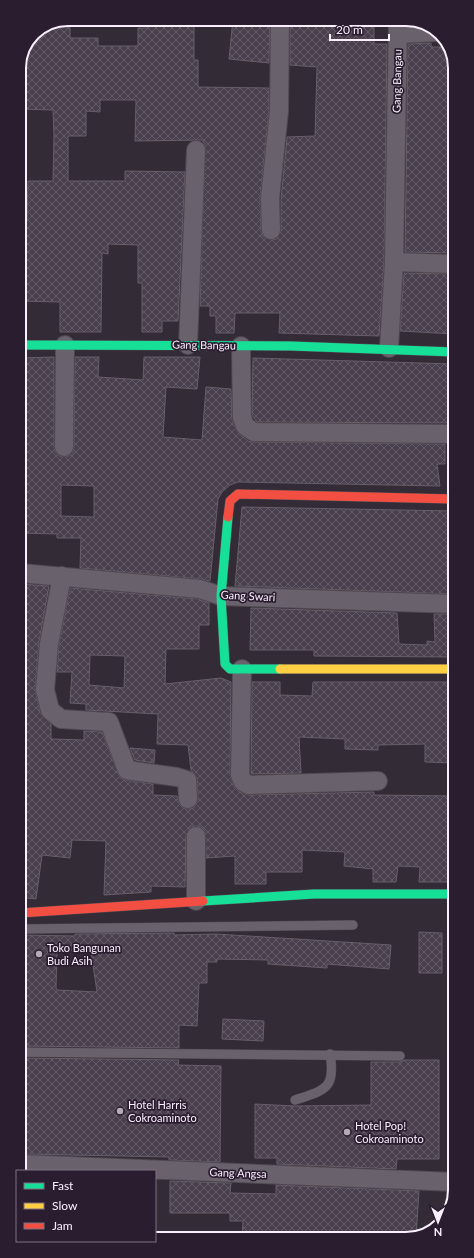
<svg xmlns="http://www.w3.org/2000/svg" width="474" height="1258" font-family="Lato,sans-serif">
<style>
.building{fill:url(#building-cross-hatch);stroke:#665f69;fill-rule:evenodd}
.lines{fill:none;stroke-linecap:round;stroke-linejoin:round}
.lane-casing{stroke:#504952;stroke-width:10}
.street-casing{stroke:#504952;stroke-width:20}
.fast-casing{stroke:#504952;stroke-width:10}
.slow-casing{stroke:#504952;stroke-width:10}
.jam-casing{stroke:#504952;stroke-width:10}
.lane{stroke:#69626c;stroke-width:9}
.street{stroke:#69626c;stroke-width:18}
.fast{stroke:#16e098;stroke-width:9}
.slow{stroke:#ffcf43;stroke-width:9}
.jam{stroke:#f24e42;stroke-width:9}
.poi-dot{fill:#b4abb7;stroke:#2b1d30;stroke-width:1.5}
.labels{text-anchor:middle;stroke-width:3.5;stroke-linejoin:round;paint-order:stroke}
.street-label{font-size:11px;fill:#faf0fd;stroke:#2b1d30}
.poi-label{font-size:11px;fill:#faf0fd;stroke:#2b1d30;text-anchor:start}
.rim{fill:none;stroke:#faf0fd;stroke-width:2}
</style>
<defs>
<pattern id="building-cross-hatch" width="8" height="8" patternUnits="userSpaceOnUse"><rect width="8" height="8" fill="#493f4d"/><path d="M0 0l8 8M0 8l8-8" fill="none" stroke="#645b68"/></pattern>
</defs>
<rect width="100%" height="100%" fill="#332b36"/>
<g class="building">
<polygon points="70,19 70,38 98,38 98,46 138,46 138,28 148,28 148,19 194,19 194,60 198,60 198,87 269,88 269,110 260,199 261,231 262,236 271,240 277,239 281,230 281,199 287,137 315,136 317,67 290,65 290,20 374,19 374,44 387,44 384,262 379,336 279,333 280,313 235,313 234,333 216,333 216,316 210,316 210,306 200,306 205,145 202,140 135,141 136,100 100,100 100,112 86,111 86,136 68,136 68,181 125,181 125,171 185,172 178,321 162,321 162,332 142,332 142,283 138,283 138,245 108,244 108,254 102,253 101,332 60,332 60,302 19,301 19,221 27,221 28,181 53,181 54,135 53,110 19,109 19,65 34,33"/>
<polygon points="233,19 270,19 269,63 229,59"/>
<polygon points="431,43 431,47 448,47 453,55 453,167 449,167 450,199 453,199 454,253 405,252 408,44"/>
<polygon points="404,273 454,274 454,334 400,331"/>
<path d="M54,357V447L55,452L59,456H69L73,453L74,447L75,357H99L98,377L143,380L144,357H200L197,389L166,387L163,437L202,440L206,387L231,389L232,420L239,434L248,441L254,442L445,444V464H437L440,486L238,482L230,485L222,492L218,499L210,581L201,579L80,568L81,538H57V534L20,533V358ZM61,485L94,486V517L61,516Z"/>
<polygon points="253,358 454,364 454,393 449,393 449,423 257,422 252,415"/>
<polygon points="242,507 454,511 454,544 447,544 447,577 454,577 454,594 235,586"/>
<path d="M20,584L49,586L39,642L35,689L40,713L51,724V739L84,740V731L102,732L120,778L126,780L153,784V795L177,796L179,804L183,808L189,809L194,808L198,799L197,779L195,774L191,770L188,745L157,744L158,714L86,710V704L70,703L72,672H57L59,645L70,588L198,599L209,603V625H199V649H166L165,684L221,678L231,682L230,775L234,787L238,791L249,795L374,792V795L454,796L449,882H419L420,867L398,866L396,882H373V869L344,866L345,852L302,850V872H266V884H235V856L206,858L205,831L201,827L196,826L190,827L186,836L185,887L151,886V892L104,895L106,841L72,840L70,858L42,855L36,899L20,897V861L26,808H24L27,772H20V676L26,677V643H20ZM90,655L125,656L124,688L89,685Z"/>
<polygon points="251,608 397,613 399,644 427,645 427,641 435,642 434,614 454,614 454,657 314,656 314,650 250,650"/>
<polygon points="252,682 280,682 280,695 312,696 313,682 453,682 454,763 425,762 425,744 378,745 378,750 345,749 345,739 299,737 301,773 251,774"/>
<polygon points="130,748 155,750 154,763 135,760"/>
<polygon points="419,932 442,933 442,973 419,973"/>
<path d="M174,933V935L216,934L391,945L389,969L327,964V968L268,964V960L217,959V962H207V983H199L197,1026L179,1025V1048L21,1046L20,935L75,936V934ZM57,950L91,951L97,992L57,990L56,988Z"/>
<polygon points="223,1019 264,1021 263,1041 222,1039"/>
<polygon points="21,1058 179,1060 178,1065 221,1066 220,1162 169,1160 169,1157 21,1154"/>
<polygon points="404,1060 439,1060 439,1159 397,1159 396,1169 277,1164 277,1158 255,1158 255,1104 294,1106 371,1105 371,1062 400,1062"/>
<polygon points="170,1181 231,1183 230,1193 276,1194 276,1185 419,1191 416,1237 242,1238 243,1221 230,1221 230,1213 170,1213"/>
</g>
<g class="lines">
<defs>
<g id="lane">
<polyline points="20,929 353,925"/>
<path d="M21,1052C147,1054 273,1054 400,1056"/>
<path d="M295,1100C325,1090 336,1089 330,1054"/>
</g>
<g id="street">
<polyline points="398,34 438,32"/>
<polyline points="271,230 270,199 279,111 280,19"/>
<polyline points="394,262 454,264"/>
<polyline points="188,345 196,150"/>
<polyline points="241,346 242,417 245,426 254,432 454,434"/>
<polyline points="389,348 394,262 398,19"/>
<polyline points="64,447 65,345"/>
<polyline points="20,573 200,589 221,596 454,604"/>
<polyline points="62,576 49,644 45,690 50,710 61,719 109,722 127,770 177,777 187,780 188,799"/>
<polyline points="242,669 240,775 243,782 249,785 378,781"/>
<polyline points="196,836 196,901"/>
<polyline points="21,1164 455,1182"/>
</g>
<g id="fast">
<polyline points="19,345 291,346 454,352"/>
<polyline points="228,517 221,596 225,664 230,669 280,669"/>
<polyline points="203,901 314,894 455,894"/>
</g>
<polyline id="slow" points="280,669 454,669"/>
<g id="jam">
<polyline points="228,517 230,501 238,494 454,499"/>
<polyline points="20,913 203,901"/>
</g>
</defs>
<use href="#lane" class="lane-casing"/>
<use href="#street" class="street-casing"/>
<use href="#fast" class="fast-casing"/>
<use href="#slow" class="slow-casing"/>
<use href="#jam" class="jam-casing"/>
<use href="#lane" class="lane"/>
<use href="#street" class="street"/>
<use href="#fast" class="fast"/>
<use href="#slow" class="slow"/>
<use href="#jam" class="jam"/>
</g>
<g class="poi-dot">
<circle cx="39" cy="954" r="4"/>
<circle cx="120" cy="1111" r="4"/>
<circle cx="347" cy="1132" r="4"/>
</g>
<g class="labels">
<g class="street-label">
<text transform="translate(397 81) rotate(-89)" y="4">Gang Bangau</text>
<text transform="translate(204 345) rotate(1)" y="4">Gang Bangau</text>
<text transform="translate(248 596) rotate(3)" y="4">Gang Swari</text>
<text transform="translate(238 1173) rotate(2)" y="4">Gang Angsa</text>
</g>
<g class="poi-label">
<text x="47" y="952">Toko Bangunan<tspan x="47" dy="13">Budi Asih</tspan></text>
<text x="128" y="1109">Hotel Harris<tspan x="128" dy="13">Cokroaminoto</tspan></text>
<text x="355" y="1130">Hotel Pop!<tspan x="355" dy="13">Cokroaminoto</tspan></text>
</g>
</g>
<path d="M0 0H474V1258H0ZM68 26H406A42 42 0 0 1 448 68V1190A42 42 0 0 1 406 1232H68A42 42 0 0 1 26 1190V68A42 42 0 0 1 68 26Z" fill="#2b1d30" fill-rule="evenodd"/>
<path class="rim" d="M68 26H406A42 42 0 0 1 448 68V1190A42 42 0 0 1 406 1232H68A42 42 0 0 1 26 1190V68A42 42 0 0 1 68 26Z"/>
<rect x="16" y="1170" width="140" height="72" fill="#2b1d30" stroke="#7e7182"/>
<rect x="24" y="1183" width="20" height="6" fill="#16e098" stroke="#7e7182"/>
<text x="52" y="1190" font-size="12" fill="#faf0fd">Fast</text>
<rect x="24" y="1203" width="20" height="6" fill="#ffcf43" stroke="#7e7182"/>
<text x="52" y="1210" font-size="12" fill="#faf0fd">Slow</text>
<rect x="24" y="1223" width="20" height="6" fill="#f24e42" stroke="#7e7182"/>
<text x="52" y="1230" font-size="12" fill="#faf0fd">Jam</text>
<g transform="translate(438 1222) rotate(180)" stroke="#2b1d30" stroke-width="3" paint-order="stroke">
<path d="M0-3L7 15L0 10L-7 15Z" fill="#faf0fd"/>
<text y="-6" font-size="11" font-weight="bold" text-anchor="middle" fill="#faf0fd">N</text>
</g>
<path d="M330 34v6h59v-6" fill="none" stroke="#faf0fd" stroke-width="2"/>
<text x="336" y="34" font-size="12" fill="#faf0fd" stroke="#2b1d30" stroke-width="3" paint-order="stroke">20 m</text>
</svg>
